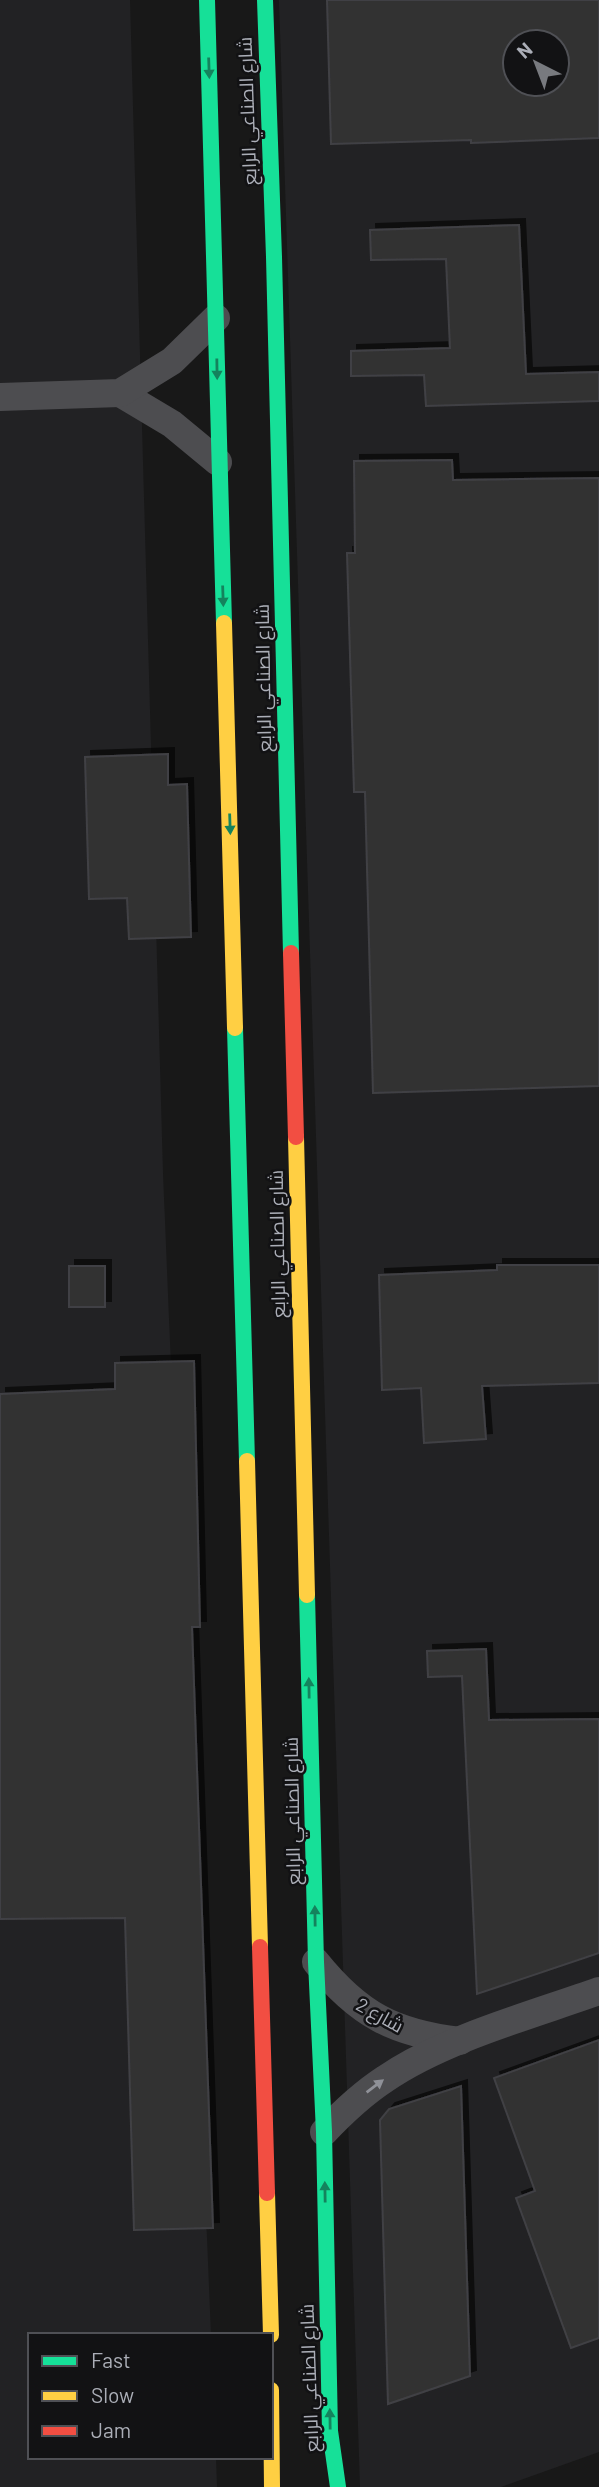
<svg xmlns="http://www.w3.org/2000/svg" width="599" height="2487" font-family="Barlow,Cairo,sans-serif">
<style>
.built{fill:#222224;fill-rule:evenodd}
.building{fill:#323233;stroke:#414144;stroke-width:2;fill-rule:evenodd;filter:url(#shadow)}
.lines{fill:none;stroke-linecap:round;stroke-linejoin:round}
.street{stroke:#4d4d50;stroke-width:28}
.fast{stroke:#16e098;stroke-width:16}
.slow{stroke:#ffcf43;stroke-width:16}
.jam{stroke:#f24e42;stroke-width:16}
.oneway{fill:#14835d}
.oneway2{fill:#8f9198}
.labels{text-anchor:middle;stroke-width:5;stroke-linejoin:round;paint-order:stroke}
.street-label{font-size:19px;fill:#abaeb7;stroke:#121214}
</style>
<defs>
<filter id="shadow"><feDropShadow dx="6" dy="-6" stdDeviation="0" flood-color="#0009"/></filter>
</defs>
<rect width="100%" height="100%" fill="#181818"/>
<g class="built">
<polygon points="0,0 130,0 163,1173 211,2335 30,2335 30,2457 216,2457 217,2487 0,2487"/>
<path d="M279,0H599V2452L501,2487H360ZM515,42H557V84H515Z"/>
</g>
<g class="building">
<path d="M327,0H599V138L471,143V140L331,144ZM515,42H557V84H515Z"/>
<polygon points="519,225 526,374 599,372 599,401 426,406 424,375 351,376 351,351 450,348 446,259 371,260 370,230"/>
<polygon points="452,460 453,480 599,478 599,1086 373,1093 365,792 354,792 347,553 355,553 354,461"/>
<polygon points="168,754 168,785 187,784 191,937 129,939 127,898 89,899 85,757"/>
<polygon points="497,1265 599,1265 599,1383 482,1386 486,1439 424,1443 421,1388 382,1390 379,1275 497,1270"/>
<rect x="69" y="1266" width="36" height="41"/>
<polygon points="194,1361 200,1627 192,1627 213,2228 134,2230 125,1918 0,1919 0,1394 115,1389 115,1363"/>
<polygon points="486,1649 489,1720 599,1719 599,1953 477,1994 462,1676 428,1677 427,1651"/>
<polygon points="599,2040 599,2338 571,2348 516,2198 535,2191 494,2078"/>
<polygon points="461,2086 470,2376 388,2404 380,2120 389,2109"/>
</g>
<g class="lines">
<g class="street">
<polyline points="120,393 172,424 218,462"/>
<polyline points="0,397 120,393 172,361 216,318"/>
<path d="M316,1962C358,2014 393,2033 460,2041"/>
<path d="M324,2132C343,2112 362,2094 385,2079C443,2039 532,2015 599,1991"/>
</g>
<g class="fast">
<polyline points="207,0 224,623"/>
<polyline points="265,0 274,257 291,953"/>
<polyline points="235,1028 247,1461"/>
<polyline points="307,1595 316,1962 324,2132 330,2431 338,2487"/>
</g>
<g class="slow">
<polyline points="224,623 235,1028"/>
<polyline points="296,1137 307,1595"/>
<polyline points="247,1461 260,1947"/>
<polyline points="267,2193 271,2335"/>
<polyline points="271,2390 272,2487"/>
</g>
<g class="jam">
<polyline points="291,953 296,1137"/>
<polyline points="260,1947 267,2193"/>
</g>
</g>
<defs><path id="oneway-solid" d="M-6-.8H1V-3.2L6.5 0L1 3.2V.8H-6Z" transform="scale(1.75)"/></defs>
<g class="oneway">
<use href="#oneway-solid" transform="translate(209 68) rotate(88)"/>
<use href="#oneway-solid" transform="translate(217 369) rotate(89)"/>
<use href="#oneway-solid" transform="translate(223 596) rotate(88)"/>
<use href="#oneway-solid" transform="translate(230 824) rotate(88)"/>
<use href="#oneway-solid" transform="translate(309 1688) rotate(-91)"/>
<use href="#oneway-solid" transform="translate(315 1916) rotate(-91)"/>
<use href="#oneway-solid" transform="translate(325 2192) rotate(-91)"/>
<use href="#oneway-solid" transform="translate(330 2419) rotate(-91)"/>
</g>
<use class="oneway2" href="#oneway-solid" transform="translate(375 2086) rotate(-37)"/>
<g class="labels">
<g class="street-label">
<text transform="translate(247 111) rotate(-92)" y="7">شارع الصناعي الرابع</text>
<text transform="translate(263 678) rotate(-91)" y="7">شارع الصناعي الرابع</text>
<text transform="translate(277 1244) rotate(-91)" y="7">شارع الصناعي الرابع</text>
<text transform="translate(292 1811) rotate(-91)" y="7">شارع الصناعي الرابع</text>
<text transform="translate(380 2015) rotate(29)" y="7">شارع 2</text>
<text transform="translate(309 2378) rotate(-92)" y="7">شارع الصناعي الرابع</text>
</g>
</g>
<rect x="28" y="2333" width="245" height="126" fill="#121214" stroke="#4f5055" stroke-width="2"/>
<rect x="42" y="2356" width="35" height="10" fill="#16e098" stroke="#4f5055" stroke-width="2"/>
<text x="91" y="2368" font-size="21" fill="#abaeb7">Fast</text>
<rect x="42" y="2391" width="35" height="10" fill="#ffcf43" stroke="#4f5055" stroke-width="2"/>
<text x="91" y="2403" font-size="21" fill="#abaeb7">Slow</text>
<rect x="42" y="2426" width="35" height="10" fill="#f24e42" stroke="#4f5055" stroke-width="2"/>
<text x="91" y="2438" font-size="21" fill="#abaeb7">Jam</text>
<g transform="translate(536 63) rotate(318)"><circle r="33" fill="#121214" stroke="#4f5055" stroke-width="2"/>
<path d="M0-5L12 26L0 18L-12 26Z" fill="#787a7f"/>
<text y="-10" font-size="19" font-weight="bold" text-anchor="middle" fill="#abaeb7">N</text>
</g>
</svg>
